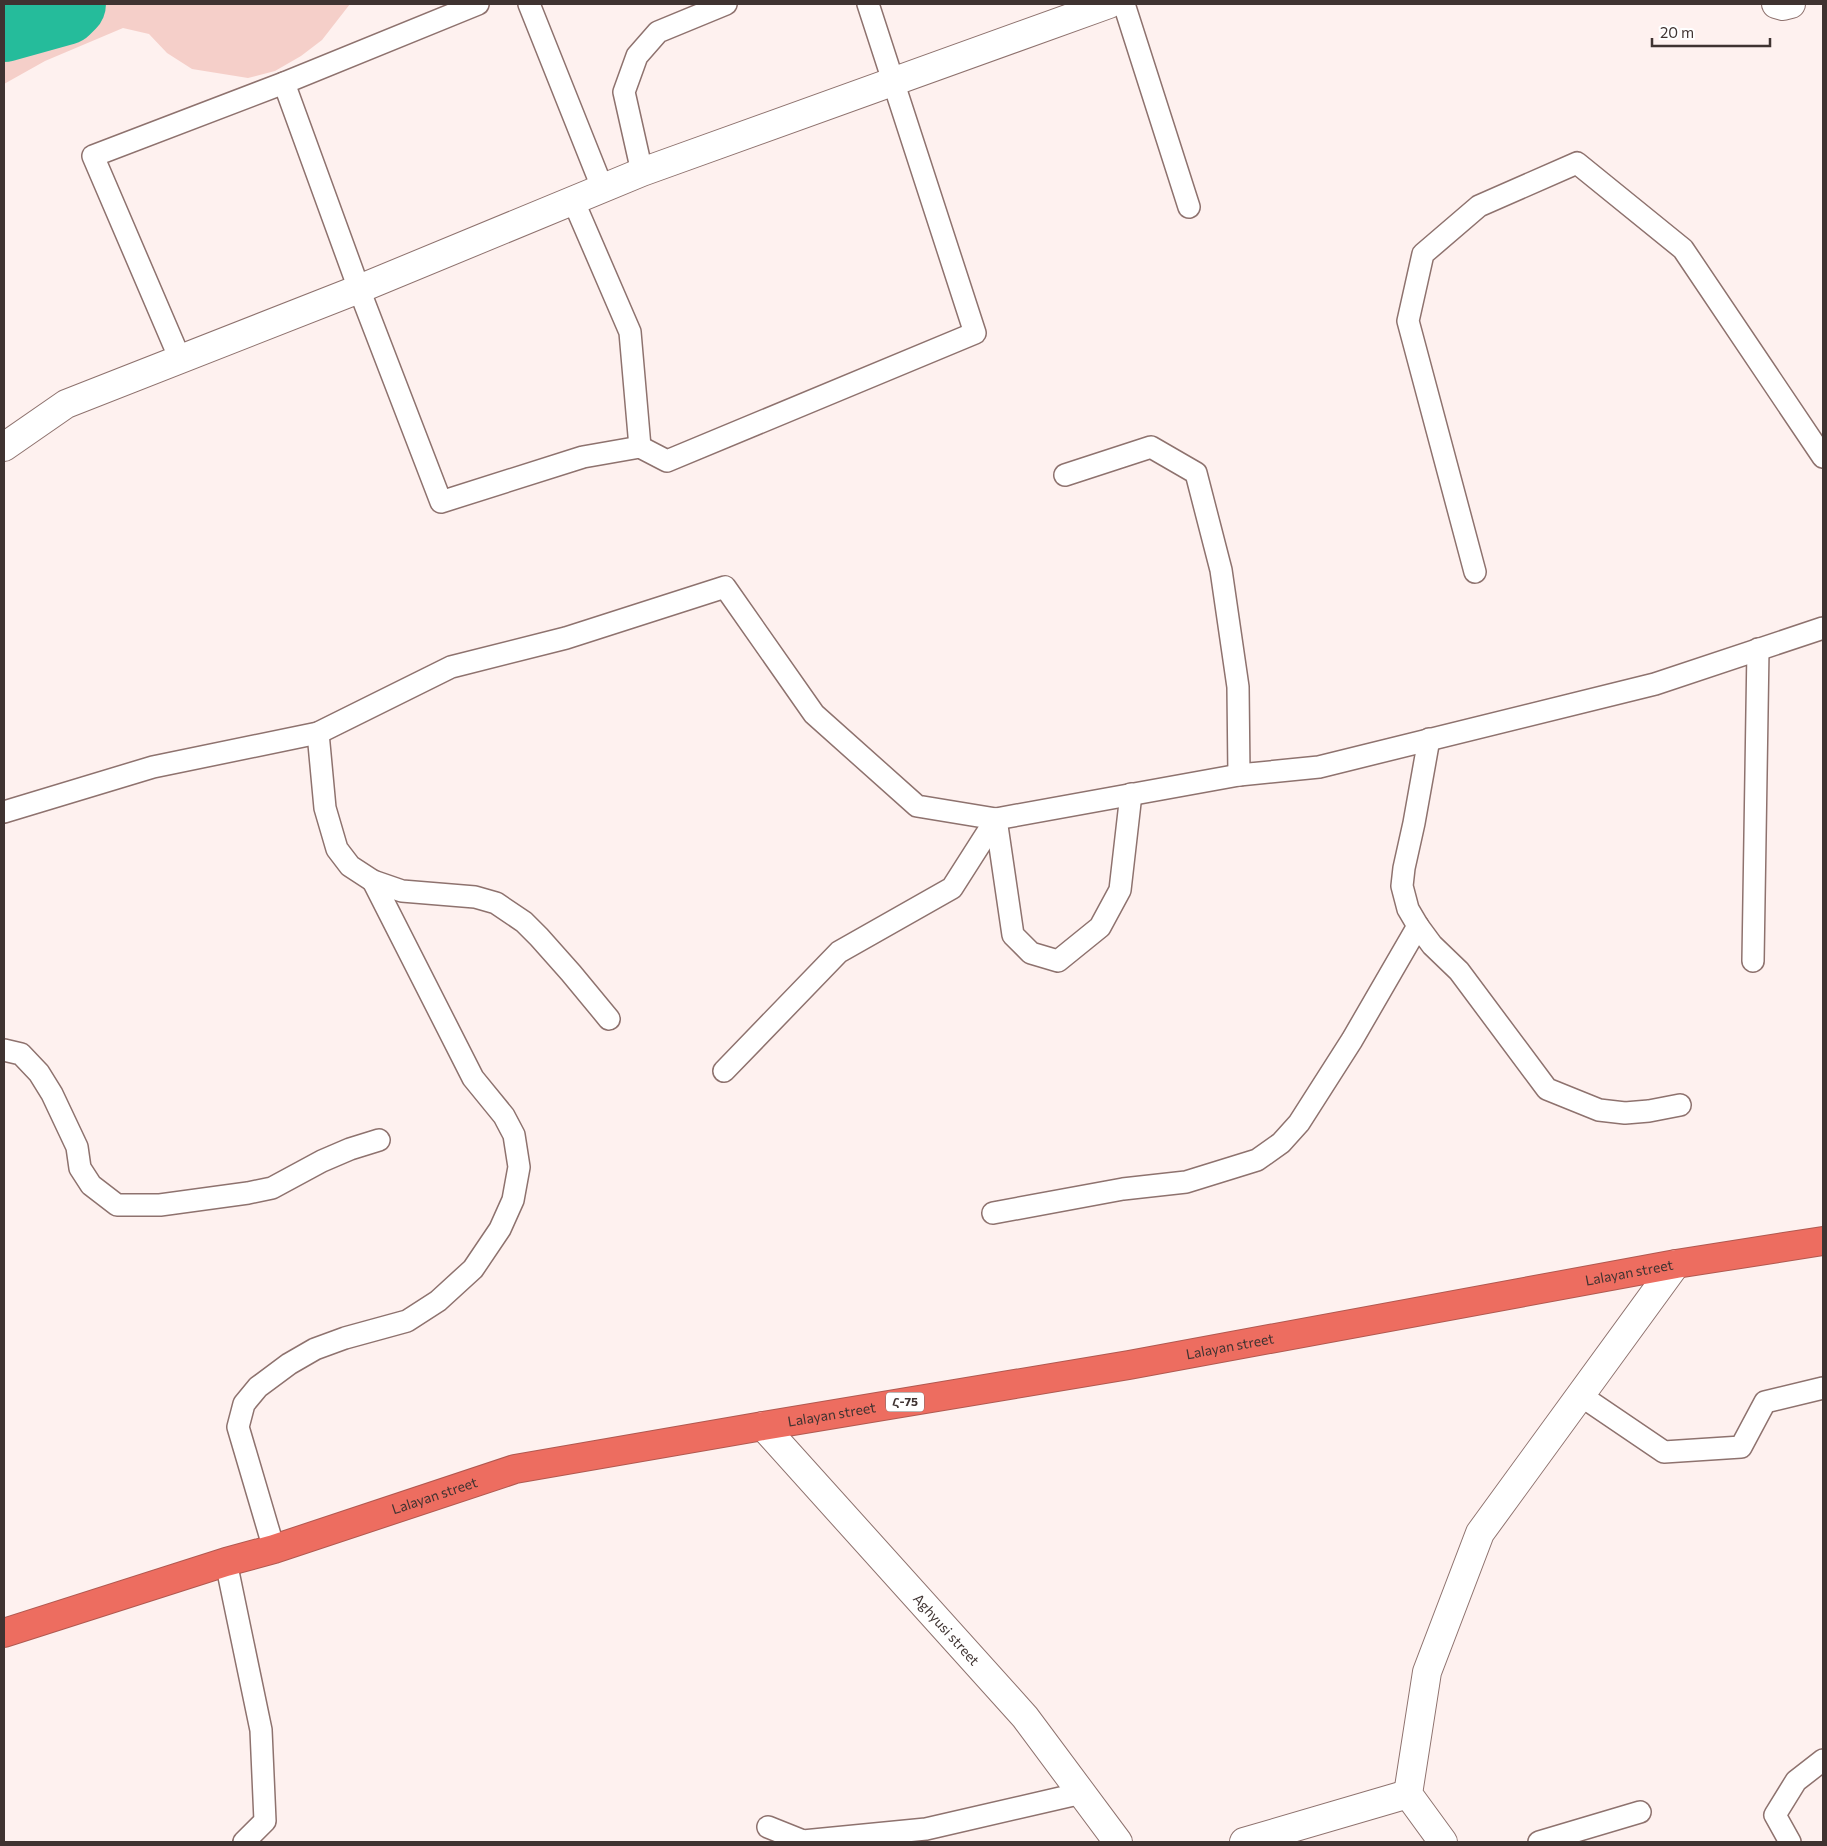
<svg xmlns="http://www.w3.org/2000/svg" width="1827" height="1846" font-family="Commissioner,'Noto Sans Armenian',sans-serif">
<style>
.green{fill:#f5cfc9}
.lines{fill:none;stroke-linecap:round;stroke-linejoin:round}
.river{stroke:#25bc9b;stroke-width:70}
.lane-casing{stroke:#8e726e;stroke-width:24}
.street-casing{stroke:#8e726e;stroke-width:30}
.highway-casing{stroke:#b05950;stroke-width:30}
.lane{stroke:#fff;stroke-width:21}
.street{stroke:#fff;stroke-width:28}
.highway{stroke:#ed6d60;stroke-width:28}
.labels{text-anchor:middle;stroke-width:5;stroke-linejoin:round;paint-order:stroke}
.shield{fill:#fff;stroke:#79706f;stroke-width:1}
.shield-label{font-size:12px;font-weight:bold;fill:#3f3331}
.street-label{font-size:14px;fill:#3f3331;stroke:#fff}
</style>
<rect width="100%" height="100%" fill="#fef1ef"/>
<polygon class="green" points="4,4 350,4 322,40 301,56 275,71 248,78 192,69 167,53 149,34 123,28 45,61 4,84"/>
<g class="lines">
<polyline class="river" points="4,27 65,10 71,4"/>
<defs>
<g id="lane">
<polyline points="529,4 602,187"/>
<polyline points="1124,4 1189,207"/>
<polyline points="284,83 359,289 441,502 583,457 640,447 667,461 975,333 868,4"/>
<polyline points="642,172 624,92 637,56 658,32 726,4"/>
<polyline points="573,200 630,332 640,447"/>
<polyline points="180,359 93,156 284,83 478,4"/>
<polyline points="1065,475 1151,447 1196,473 1221,570 1238,687 1239,775"/>
<polyline points="1475,572 1408,321 1423,254 1479,206 1577,163 1683,249 1823,457"/>
<polyline points="318,733 325,808 337,849 350,866 373,881 402,891 475,897 496,903 524,922 539,937 571,973 609,1019"/>
<polyline points="1429,739 1414,823 1404,868 1402,886 1408,909 1418,926 1432,945 1459,971 1547,1089 1599,1110 1625,1113 1649,1111 1680,1105"/>
<polyline points="4,812 153,767 318,733 451,667 566,638 725,587 814,714 917,806 996,819 1239,775 1319,767 1655,684 1823,628"/>
<polyline points="996,819 1013,935 1031,953 1058,961 1100,927 1120,890 1131,794"/>
<polyline points="1753,961 1758,649"/>
<polyline points="4,1050 21,1054 39,1073 52,1094 77,1147 80,1168 91,1185 117,1205 160,1205 248,1193 272,1188 322,1161 350,1149 379,1140"/>
<polyline points="724,1071 839,952 952,888 996,819"/>
<polyline points="993,1213 1123,1189 1186,1182 1257,1160 1281,1143 1299,1123 1352,1040 1418,926"/>
<polyline points="1580,1395 1664,1452 1741,1447 1765,1402 1823,1388"/>
<polyline points="274,1549 238,1427 244,1404 258,1387 289,1364 315,1349 345,1338 407,1321 438,1301 473,1269 500,1229 513,1200 519,1167 514,1135 504,1116 473,1078 373,881"/>
<polyline points="226,1562 261,1730 265,1821 244,1842"/>
<polyline points="768,1827 803,1841 926,1829 1082,1793"/>
<polyline points="1539,1842 1640,1812"/>
<polyline points="1790,1842 1775,1815 1796,1781 1823,1760"/>
</g>
<g id="street">
<polyline points="1776,4 1783,6 1791,4"/>
<polyline points="4,447 66,404 359,289 642,172 1109,4"/>
<path id="s1" d="M763,1426L1025,1717L1118,1842"/>
<polyline points="1244,1842 1408,1794"/>
<polyline points="1443,1842 1408,1794 1427,1672 1480,1533 1676,1264"/>
</g>
<g id="highway">
<path id="s2" d="M4,1633L226,1562L274,1549L515,1469L763,1426L1129,1365L1676,1264L1823,1241"/>
</g>
</defs>
<use href="#lane" class="lane-casing"/>
<use href="#street" class="street-casing"/>
<use href="#highway" class="highway-casing"/>
<use href="#lane" class="lane"/>
<use href="#street" class="street"/>
<use href="#highway" class="highway"/>
</g>
<g class="labels">
<rect class="shield" x="886" y="1392.5" width="38" height="19" rx="4"/>
<g class="shield-label">
<text x="905" y="1406">Հ-75</text>
</g>
<g class="street-label">
<text dy="5" stroke="none"><textPath href="#s2" startOffset="1668">Lalayan street</textPath></text>
<text dy="5" stroke="none"><textPath href="#s2" startOffset="1262">Lalayan street</textPath></text>
<text dy="5" stroke="none"><textPath href="#s2" startOffset="858">Lalayan street</textPath></text>
<text dy="5" stroke="none"><textPath href="#s2" startOffset="452">Lalayan street</textPath></text>
<text dy="5" stroke="none"><textPath href="#s1" startOffset="274">Aghyusi street</textPath></text>
</g>
</g>
<rect width="1827" height="1846" fill="none" stroke="#3f3331" stroke-width="10"/>
<path d="M1652 38v8h118v-8" fill="none" stroke="#3f3331" stroke-width="2.5"/>
<text x="1660" y="38" font-size="15" fill="#3f3331" stroke="#ffffff" stroke-width="4" paint-order="stroke">20 m</text>
</svg>
